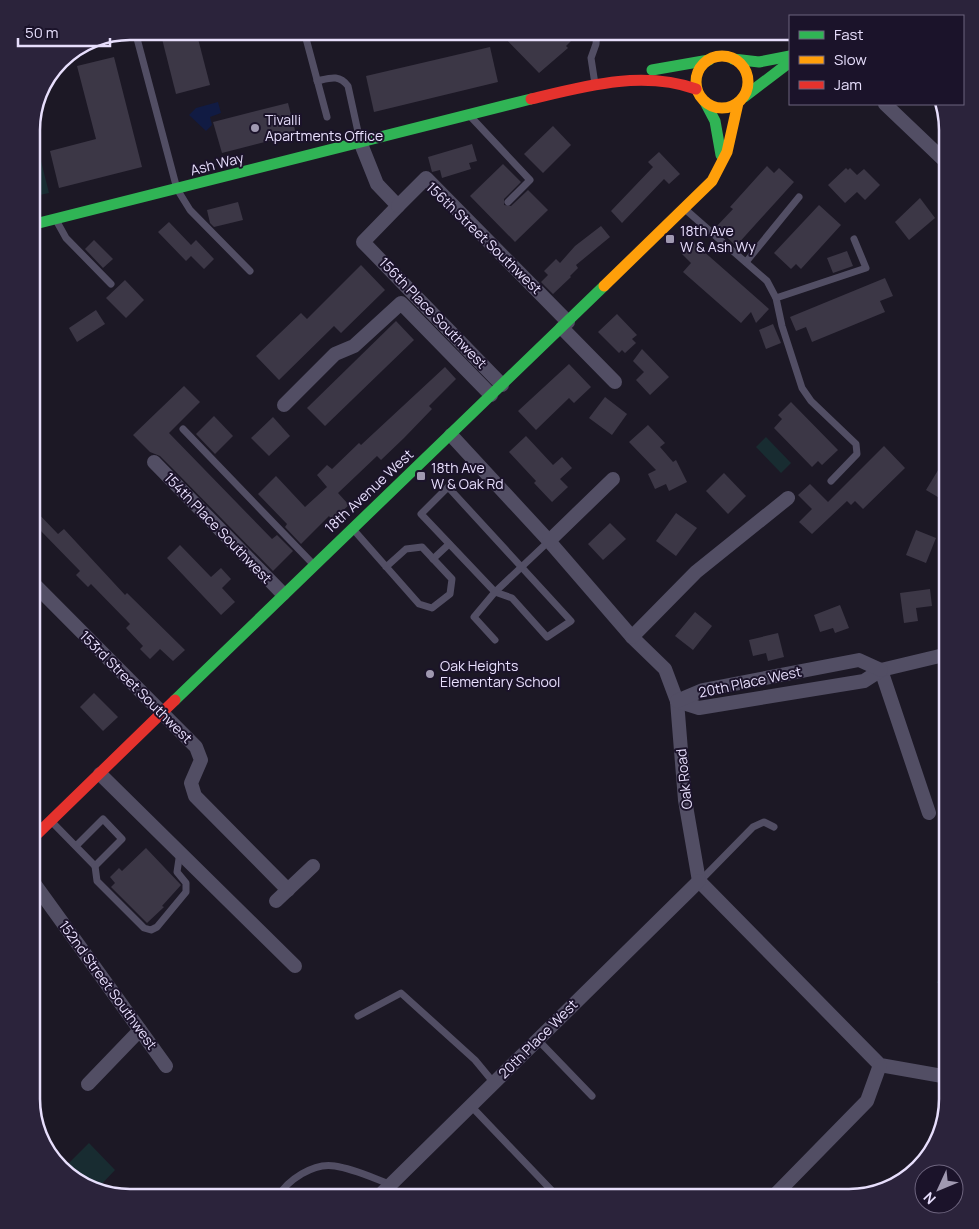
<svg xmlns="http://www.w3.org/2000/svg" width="979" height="1229" font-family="Manrope,sans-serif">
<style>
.forest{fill:url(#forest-firs)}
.green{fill:#182c31}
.water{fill:#111b43}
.building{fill:#3c3746}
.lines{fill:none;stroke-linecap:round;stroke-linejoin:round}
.lane{stroke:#524e64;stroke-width:7}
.street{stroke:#524e64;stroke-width:14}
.fast{stroke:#30b455;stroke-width:11}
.slow{stroke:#ff9f0a;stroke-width:11}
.jam{stroke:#e5322d;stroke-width:11}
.poi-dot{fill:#a099b1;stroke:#1b132a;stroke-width:2}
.labels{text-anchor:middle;stroke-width:4;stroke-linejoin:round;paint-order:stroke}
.poi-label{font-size:14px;fill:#e7defc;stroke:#1b132a;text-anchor:start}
.street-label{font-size:14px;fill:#e7defc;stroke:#1b132a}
.rim{fill:none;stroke:#e7defc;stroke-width:2.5}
</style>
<defs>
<pattern id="forest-firs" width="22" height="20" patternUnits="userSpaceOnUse" patternTransform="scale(1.25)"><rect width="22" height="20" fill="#182c31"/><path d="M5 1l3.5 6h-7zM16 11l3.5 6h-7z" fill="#3a4a50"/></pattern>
</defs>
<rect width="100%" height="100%" fill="#1c1825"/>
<polygon class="forest" points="948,968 948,996 937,982"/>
<g class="green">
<polygon points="40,157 49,193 31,197 31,160"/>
<polygon points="766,437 791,463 781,473 756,447"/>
<polygon points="89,1143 115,1170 96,1190 86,1187 64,1168"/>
</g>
<polygon class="water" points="218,102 221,113 210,117 212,125 206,131 189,115 196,108"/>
<g class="building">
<polygon points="160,31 196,31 210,85 176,94"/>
<polygon points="498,31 581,31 566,46 568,48 539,73"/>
<polygon points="490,47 498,82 374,112 366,76"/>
<polygon points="114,57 142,167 59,188 50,151 96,139 77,66"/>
<polygon points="288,103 296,134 222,153 213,122"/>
<polygon points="553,126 571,145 543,173 524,154"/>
<polygon points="472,144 477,161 469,163 471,169 442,178 440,170 432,172 428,157"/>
<polygon points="659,152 680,174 669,184 664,179 622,223 611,211 653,167 648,162"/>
<polygon points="503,164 521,182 504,199 504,205 511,206 528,190 548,210 515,242 470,196"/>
<polygon points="767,166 774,173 779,168 794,182 736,246 716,227 733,209 730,207"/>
<polygon points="846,168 848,170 850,168 857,175 864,169 880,185 865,200 857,192 845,203 828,185"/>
<polygon points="920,198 935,218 909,240 895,222"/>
<polygon points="238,202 243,220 214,227 210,223 207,210"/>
<polygon points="819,205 841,225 801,269 796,264 791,269 774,253"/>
<polygon points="169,222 191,245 196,240 214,259 204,269 191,256 186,261 158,232"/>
<polygon points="601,226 610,237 576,265 578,268 570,276 571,277 553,294 541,282 548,275 544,271 556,259 560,263 575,246"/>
<polygon points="94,240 113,259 103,268 85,249"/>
<polygon points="693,242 769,309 756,323 751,312 741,323 683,272 691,263 682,254"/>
<polygon points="847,251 853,266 833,273 827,258"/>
<polygon points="361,265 385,290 341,333 334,326 279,380 256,356 301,313 307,319"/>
<polygon points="885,278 893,296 880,301 885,312 812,342 806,327 796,331 790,317"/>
<polygon points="125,280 144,300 126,318 106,298"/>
<polygon points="96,310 105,324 77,342 69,328"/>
<polygon points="617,314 637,335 632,339 636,343 625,353 622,350 619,353 598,332"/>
<polygon points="396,321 414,340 325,426 307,408"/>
<polygon points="773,324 781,343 766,349 759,330"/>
<polygon points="642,349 669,377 650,395 636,380 644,372 633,361"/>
<polygon points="569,364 591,387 574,403 569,398 536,430 518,411"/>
<polygon points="445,367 456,379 429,406 432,409 404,438 381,460 377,456 338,493 349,505 332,520 329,516 301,544 285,527 287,524 258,494 276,476 305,507 327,487 317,475 327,465 332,469 359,443 361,445"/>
<polygon points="184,386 200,402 169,433 272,539 277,535 293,551 273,571 175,471 160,456 150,452 133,435"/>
<polygon points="605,397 627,414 612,435 589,418"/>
<polygon points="791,402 838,450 822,465 818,461 812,467 774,428 782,419 778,415"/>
<polygon points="214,416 233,436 215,454 196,434"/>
<polygon points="273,417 290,436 269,456 251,438"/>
<polygon points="648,425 665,443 660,447 673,462 676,460 687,482 669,491 666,484 655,489 648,474 656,470 629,442"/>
<polygon points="526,436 553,465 562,457 572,468 560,479 568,487 552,502 534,483 536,481 509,452"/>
<polygon points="884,446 905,468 863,509 855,501 851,505 847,501 812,534 799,522 812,509 798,495 810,484 828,502"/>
<polygon points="940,467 948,472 948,503 926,490"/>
<polygon points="724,473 746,496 728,514 706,491"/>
<polygon points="31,506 58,534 64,529 125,595 127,593 185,650 173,661 160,649 150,659 140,649 143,646 126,628 130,624 91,584 88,587 76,575 80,571 40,530 31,539"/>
<polygon points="676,513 697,528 676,556 656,541"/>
<polygon points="610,523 626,539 603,560 588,544"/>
<polygon points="916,530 936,538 926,563 906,555"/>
<polygon points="180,545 211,577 221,568 231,579 222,588 235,602 221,615 167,558"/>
<polygon points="930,589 932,606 916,608 918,621 904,623 900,593"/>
<polygon points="840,605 849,628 835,633 833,628 820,632 814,615"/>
<polygon points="695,612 712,626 693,650 675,636"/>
<polygon points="778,633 784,657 768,661 766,653 753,656 749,640"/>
<polygon points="94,693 118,717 103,731 80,707"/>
<polygon points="146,848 181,885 162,906 164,907 147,923 111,887 115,883 110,877 119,868 122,871"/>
</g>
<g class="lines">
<g class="lane">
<polyline points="135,31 177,189 190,210 250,271"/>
<polyline points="304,31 327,117"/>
<path d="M317,81C330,78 339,74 348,86L360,141"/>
<polyline points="595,84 591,58 596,44 597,31"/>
<polyline points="470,116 530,180 508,202"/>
<polyline points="686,210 767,281 776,298 782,326 802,388 811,401 856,444 857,454 831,481"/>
<polyline points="56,220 66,238 111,284"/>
<polyline points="746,262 799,197"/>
<polyline points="776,298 866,268 854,239"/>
<polyline points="183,429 313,564"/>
<polygon points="448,487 571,621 547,637 512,598 495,592 421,514"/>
<polyline points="352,528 419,604 432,608 450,594 452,579 422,547 406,549 386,567"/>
<polyline points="433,559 449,544"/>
<polyline points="495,640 474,617 495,592 549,541"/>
<polyline points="51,821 95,866 122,839 103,819 76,846"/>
<polyline points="95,866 97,881 144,928 151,930 157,927 186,892 186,883 177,872 180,852"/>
<polyline points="700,881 753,827 764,822 774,827"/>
<polyline points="358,1016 401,993 475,1060 494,1083"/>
<polyline points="538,1040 592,1096"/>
<polyline points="471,1106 556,1195"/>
<path d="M277,1198C287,1180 314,1162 335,1166C354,1169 373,1178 390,1184"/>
</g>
<g class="street">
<polyline points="885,104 948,164"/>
<polyline points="361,144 377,184 398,206 363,242 502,385"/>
<polyline points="398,206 426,178 568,322"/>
<polyline points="562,328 615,382"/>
<polyline points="284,405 335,354 354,346 401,303 491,395"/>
<polyline points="451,435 549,541 632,637 665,669 677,701 685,800 699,881 880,1065 948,1077"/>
<polyline points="154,462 283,594"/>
<polyline points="549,541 613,479"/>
<polyline points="31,581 196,747 201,760 191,783 195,796 288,890"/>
<polyline points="632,637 696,572 788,498"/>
<polyline points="881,670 929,813"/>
<polyline points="677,701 699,708 864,681 881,670 948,654"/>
<polyline points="677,701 703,690 859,660 881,670"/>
<polyline points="100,774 295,966"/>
<polyline points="31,879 166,1066"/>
<polyline points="276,901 313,866"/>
<polyline points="88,1084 140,1030"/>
<polyline points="377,1198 699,881"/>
<polyline points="772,1198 867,1101 880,1065"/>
</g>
<g class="fast">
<polyline points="733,59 759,62 790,56"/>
<polyline points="652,70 709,60"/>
<polyline points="744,97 790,62"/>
<polyline points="705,102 715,121 721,155"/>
<polyline points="31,225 531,99"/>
<polyline points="175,700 604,286"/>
</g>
<g class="slow">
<circle cx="722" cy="82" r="26"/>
<polyline points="604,286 712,181 727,152 738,103"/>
</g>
<g class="jam">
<path d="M531,99C585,86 642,70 696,89"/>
<polyline points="31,840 175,700"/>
</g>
</g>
<g class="poi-dot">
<circle cx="255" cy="128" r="5"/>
<rect x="665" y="234" width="10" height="10" rx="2.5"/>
<rect x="416" y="471" width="10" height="10" rx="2.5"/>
<circle cx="430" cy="674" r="5"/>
</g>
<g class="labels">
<g class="poi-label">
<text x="265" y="125">Tivalli<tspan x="265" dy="16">Apartments Office</tspan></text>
<text x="680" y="236">18th Ave<tspan x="680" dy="16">W &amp; Ash Wy</tspan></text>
<text x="431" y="473">18th Ave<tspan x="431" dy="16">W &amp; Oak Rd</tspan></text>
<text x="440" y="671">Oak Heights<tspan x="440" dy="16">Elementary School</tspan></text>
</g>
<g class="street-label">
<text transform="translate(217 164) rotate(-14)" y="5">Ash Way</text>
<text transform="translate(484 238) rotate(44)" y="5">156th Street Southwest</text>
<text transform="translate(433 313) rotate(46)" y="5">156th Place Southwest</text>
<text transform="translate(369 491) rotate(-43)" y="5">18th Avenue West</text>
<text transform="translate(218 528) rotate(46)" y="5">154th Place Southwest</text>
<text transform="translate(750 682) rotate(-12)" y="5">20th Place West</text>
<text transform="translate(136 687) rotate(45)" y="5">153rd Street Southwest</text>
<text transform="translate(684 779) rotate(-96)" y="5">Oak Road</text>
<text transform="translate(108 985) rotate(54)" y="5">152nd Street Southwest</text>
<text transform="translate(538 1039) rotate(-45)" y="5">20th Place West</text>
</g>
</g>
<path d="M0 0H979V1229H0ZM130 40H849A90 90 0 0 1 939 130V1099A90 90 0 0 1 849 1189H130A90 90 0 0 1 40 1099V130A90 90 0 0 1 130 40Z" fill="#2b233b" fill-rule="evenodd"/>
<path class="rim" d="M130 40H849A90 90 0 0 1 939 130V1099A90 90 0 0 1 849 1189H130A90 90 0 0 1 40 1099V130A90 90 0 0 1 130 40Z"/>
<rect x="789" y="15" width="175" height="90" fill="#1b132a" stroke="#6d647e"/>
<rect x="799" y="31" width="25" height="8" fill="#30b455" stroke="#6d647e"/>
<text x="834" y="40" font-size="15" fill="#e7defc">Fast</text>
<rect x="799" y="56" width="25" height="8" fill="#ff9f0a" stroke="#6d647e"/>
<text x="834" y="65" font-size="15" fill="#e7defc">Slow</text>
<rect x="799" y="81" width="25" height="8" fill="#e5322d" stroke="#6d647e"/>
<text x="834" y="90" font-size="15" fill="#e7defc">Jam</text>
<g transform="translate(939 1189) rotate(226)"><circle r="24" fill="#1b132a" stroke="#6d647e"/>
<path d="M0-4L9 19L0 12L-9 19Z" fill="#a099b1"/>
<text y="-8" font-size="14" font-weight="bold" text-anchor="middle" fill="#e7defc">N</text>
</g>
<path d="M18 38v8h92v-8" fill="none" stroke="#e7defc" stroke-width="2.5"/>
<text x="25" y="38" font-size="15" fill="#e7defc" stroke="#1b132a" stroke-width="4" paint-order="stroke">50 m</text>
</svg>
